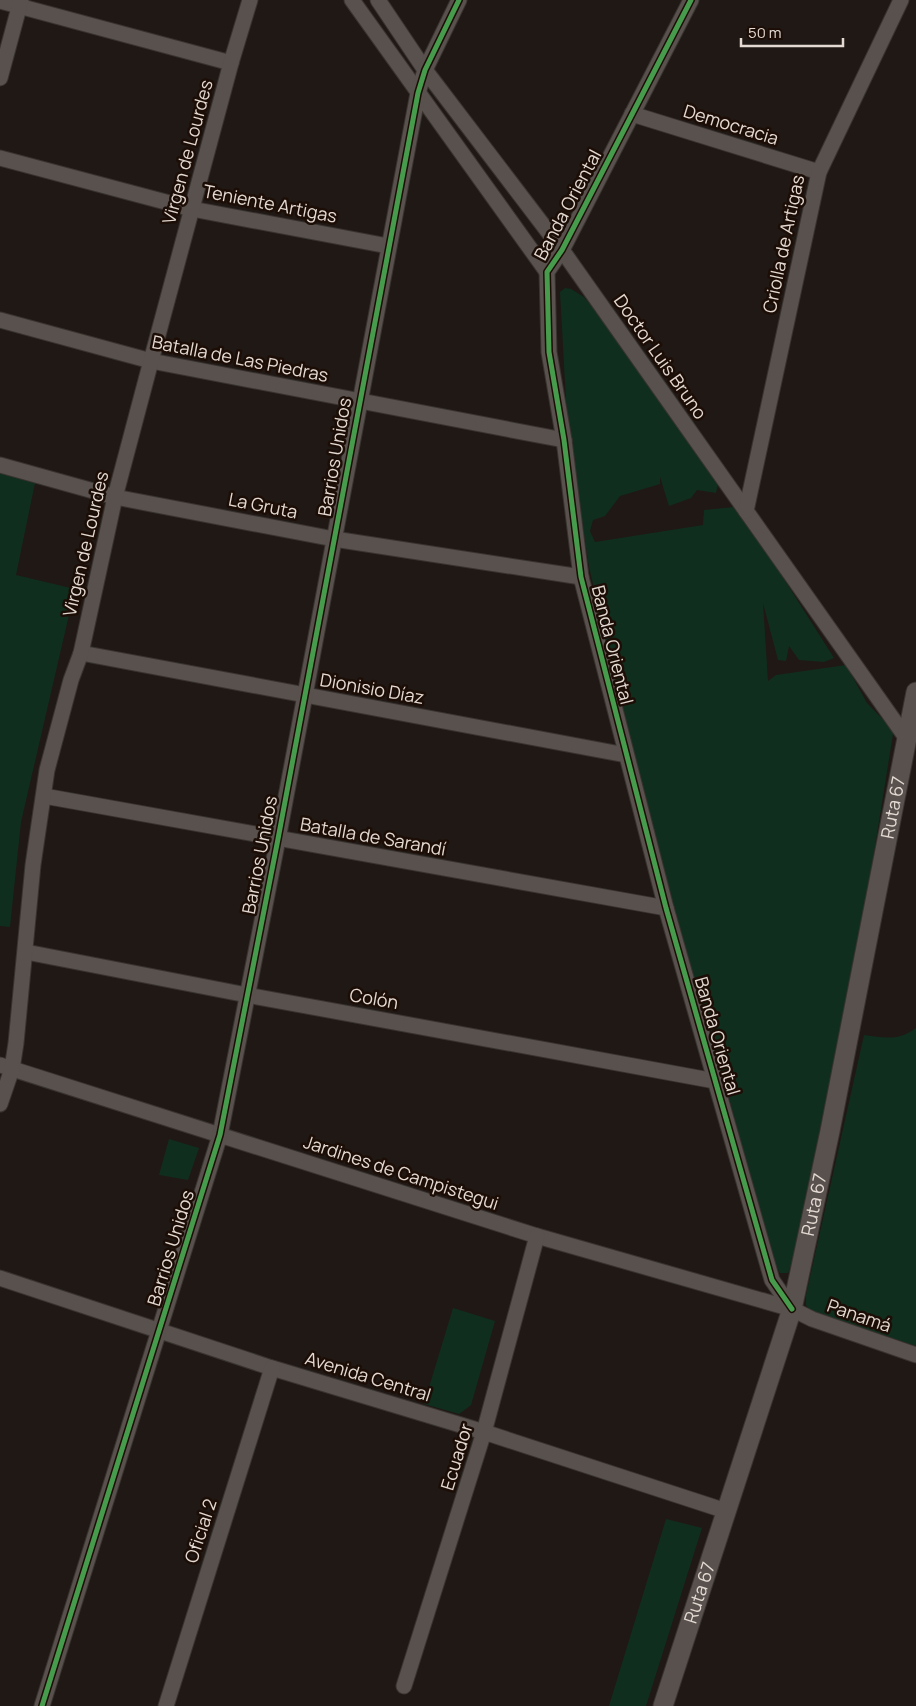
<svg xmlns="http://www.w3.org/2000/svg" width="916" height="1706" font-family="Manrope,sans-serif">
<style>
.green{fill:#102e1e}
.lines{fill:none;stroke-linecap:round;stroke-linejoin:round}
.minor-casing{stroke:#393330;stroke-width:17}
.tertiary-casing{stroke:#393330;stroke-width:21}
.minor{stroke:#58514d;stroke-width:15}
.tertiary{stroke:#58514d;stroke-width:19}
.cycleway-casing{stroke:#1c0e06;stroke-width:8}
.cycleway{stroke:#469c4c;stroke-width:5}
.labels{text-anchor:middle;stroke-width:5;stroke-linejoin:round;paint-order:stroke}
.street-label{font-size:18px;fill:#e4dad3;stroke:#1c0e06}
</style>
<rect width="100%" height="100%" fill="#201814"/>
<g class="green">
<polygon points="565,288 571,289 584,297 628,351 718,484 716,493 697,490 691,498 669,506 660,477 660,484 620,496 605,516 593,520 590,531 595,542 703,525 704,510 734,507 782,576 834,658 824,662 799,660 789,646 786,661 778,660 763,603 768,681 776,675 846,665 867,703 892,729 893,734 866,903 794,1257 788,1273 780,1273 772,1258 711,1031 668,900 589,567 567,419 560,292"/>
<polygon points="0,473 35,483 16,575 75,589 21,822 10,927 0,926"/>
<path d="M916,1028V1346L810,1311L806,1305V1295L864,1035C885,1038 899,1041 916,1028Z"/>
<polygon points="169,1139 199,1148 188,1180 159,1175"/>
<polygon points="453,1308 495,1321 471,1405 459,1414 424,1404"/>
<polygon points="666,1519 702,1528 646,1706 609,1706"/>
</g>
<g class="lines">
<defs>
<g id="minor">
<polyline points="352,0 547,272"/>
<polyline points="378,0 425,70 562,250 907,739"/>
<polyline points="691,0 562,250 547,272 549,352 564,440 581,577 666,908 772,1280 792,1309"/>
<polyline points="0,1 231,63"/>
<polyline points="0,78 21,0"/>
<polyline points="632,114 819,172"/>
<polyline points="0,158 192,209 388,246"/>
<polyline points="0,320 151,361 564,440"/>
<polyline points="0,465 115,497 334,539 581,577"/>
<polyline points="746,511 819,172 901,0"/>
<polyline points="81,653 626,755"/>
<polyline points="44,796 666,908"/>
<polyline points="26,952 247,995 715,1081"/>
<polyline points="0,1065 537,1236 792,1309 812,1319 916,1355"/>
<polyline points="0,1104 12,1069 16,1043 33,865 47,770 71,680 81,653 115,497 151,361 231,63 250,0"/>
<polyline points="0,1278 272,1368 484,1432 726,1511"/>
<polyline points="404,1686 484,1432 537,1236"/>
<polyline points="42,1706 220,1135 278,839 418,93 425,70 459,0"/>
<polyline points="166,1706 272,1368"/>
</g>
<g id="tertiary">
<path id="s1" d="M663,1706L792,1309L830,1131L916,692"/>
</g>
</defs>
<use href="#minor" class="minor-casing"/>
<use href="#tertiary" class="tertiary-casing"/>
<use href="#minor" class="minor"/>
<use href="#tertiary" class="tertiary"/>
<defs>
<g id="cycleway">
<polyline points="691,0 562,250 547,272 549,352 564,440 581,577 666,908 772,1280 792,1309"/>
<polyline points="42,1706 220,1135 278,839 418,93 425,70 459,0"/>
</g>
</defs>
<use href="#cycleway" class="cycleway-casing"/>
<use href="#cycleway" class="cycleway"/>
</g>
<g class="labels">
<g class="street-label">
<text transform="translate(731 125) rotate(17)" y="6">Democracia</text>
<text transform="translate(188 152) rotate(-75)" y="6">Virgen de Lourdes</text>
<text transform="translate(270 204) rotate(11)" y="6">Teniente Artigas</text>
<text transform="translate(568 205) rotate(-62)" y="6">Banda Oriental</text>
<text transform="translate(784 244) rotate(-78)" y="6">Criolla de Artigas</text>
<text transform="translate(660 357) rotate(55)" y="6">Doctor Luis Bruno</text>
<text transform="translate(240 359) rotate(11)" y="6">Batalla de Las Piedras</text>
<text transform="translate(335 457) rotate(-80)" y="6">Barrios Unidos</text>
<text transform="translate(263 506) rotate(11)" y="6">La Gruta</text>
<text transform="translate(86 544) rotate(-77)" y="6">Virgen de Lourdes</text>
<text transform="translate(612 645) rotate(76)" y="6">Banda Oriental</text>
<text transform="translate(372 689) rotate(10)" y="6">Dionisio Díaz</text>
<text dy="6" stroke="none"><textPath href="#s1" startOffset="929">Ruta 67</textPath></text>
<text transform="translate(373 837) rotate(10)" y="6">Batalla de Sarandí</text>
<text transform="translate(260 855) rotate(-79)" y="6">Barrios Unidos</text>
<text transform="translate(374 999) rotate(10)" y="6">Colón</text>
<text transform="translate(717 1036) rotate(74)" y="6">Banda Oriental</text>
<text transform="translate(401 1173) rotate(18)" y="6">Jardines de Campistegui</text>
<text dy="6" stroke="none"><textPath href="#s1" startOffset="524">Ruta 67</textPath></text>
<text transform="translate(171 1248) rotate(-73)" y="6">Barrios Unidos</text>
<text transform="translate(859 1316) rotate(19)" y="6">Panamá</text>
<text transform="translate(368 1377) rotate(17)" y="6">Avenida Central</text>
<text transform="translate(457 1457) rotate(-73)" y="6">Ecuador</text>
<text transform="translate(201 1531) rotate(-72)" y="6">Oficial 2</text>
<text dy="6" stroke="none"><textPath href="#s1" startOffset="119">Ruta 67</textPath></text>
</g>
</g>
<path d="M741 38v8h102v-8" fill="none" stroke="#e4dad3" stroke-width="2.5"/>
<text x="748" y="38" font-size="15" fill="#e4dad3" stroke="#1c0e06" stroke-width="4" paint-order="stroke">50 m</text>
</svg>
